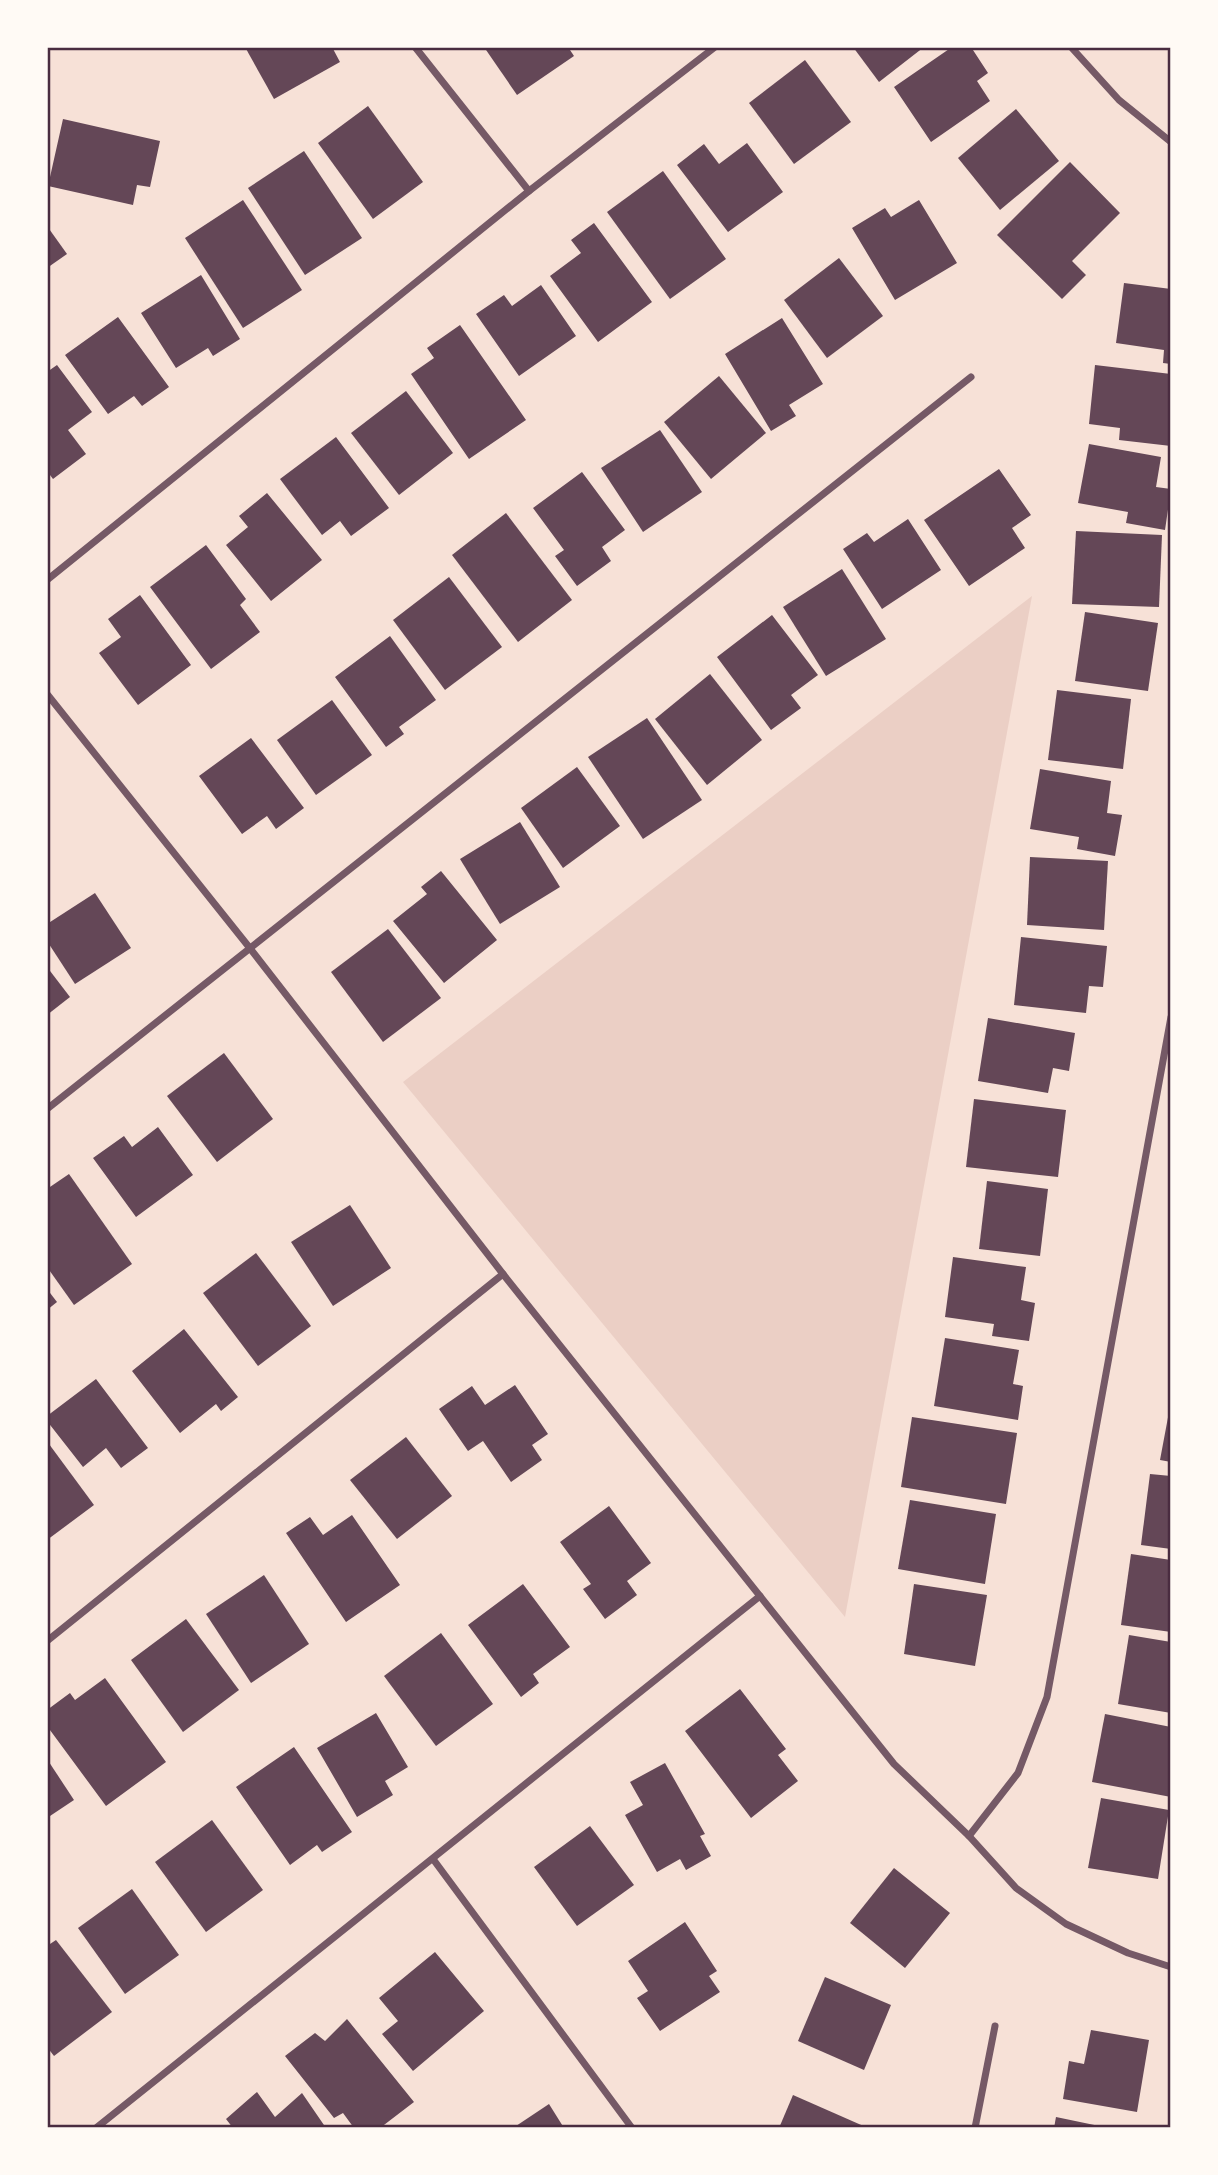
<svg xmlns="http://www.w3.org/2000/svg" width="1218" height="2175" font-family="Lato,sans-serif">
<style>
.green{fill:#ebcfc5}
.building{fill:#644757}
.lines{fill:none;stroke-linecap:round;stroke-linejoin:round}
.minor{stroke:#755966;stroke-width:7}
.neatline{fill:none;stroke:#4a2c40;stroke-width:2.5}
</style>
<rect width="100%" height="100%" fill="#f7e1d7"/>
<polygon class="green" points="1032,596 845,1617 403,1082"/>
<g class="building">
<polygon points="245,47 332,47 340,62 274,99"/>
<polygon points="484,47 568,47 574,56 517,95"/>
<polygon points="853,47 924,47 879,82"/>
<polygon points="952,47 971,47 988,73 977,81 990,101 931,142 894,87"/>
<polygon points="805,60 851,122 794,164 749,103"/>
<polygon points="368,106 423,182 373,219 318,143"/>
<polygon points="1016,109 1059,161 1000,210 958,158"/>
<polygon points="63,119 160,141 150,187 137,185 133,205 48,186"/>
<polygon points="747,143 783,192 728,232 677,165 704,144 719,164"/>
<polygon points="304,151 362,238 305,275 248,188"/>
<polygon points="1070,162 1120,213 1072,261 1086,275 1062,299 997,235"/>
<polygon points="663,171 726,259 670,299 607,212"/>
<polygon points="243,200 302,290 243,328 185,238"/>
<polygon points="919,200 957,263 895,300 852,228 885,208 891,217"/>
<polygon points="594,223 652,302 598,342 550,276 581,253 571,240"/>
<polygon points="47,226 67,254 47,268"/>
<polygon points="839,258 883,316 827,358 784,300"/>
<polygon points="201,275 240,339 213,356 208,348 176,368 141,313"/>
<polygon points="1124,283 1171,289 1171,364 1163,363 1164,350 1116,343"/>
<polygon points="541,285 576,336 519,376 476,314 504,295 512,306"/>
<polygon points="118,317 169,387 142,406 134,396 108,414 65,355"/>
<polygon points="782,318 823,384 789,405 796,416 771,431 725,354"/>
<polygon points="460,325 526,420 469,459 411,374 434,358 427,348"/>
<polygon points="57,365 92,412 68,430 86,454 53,479 47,471 47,372"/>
<polygon points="1095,365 1171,374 1171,446 1119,440 1120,428 1089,424"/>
<polygon points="719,376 766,433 711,479 664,422"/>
<polygon points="406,391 453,453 399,495 351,433"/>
<polygon points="660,430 702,492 643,532 601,468"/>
<polygon points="336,437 389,508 351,536 340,521 322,535 280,479"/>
<polygon points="1089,444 1161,457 1156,487 1171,489 1165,530 1126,523 1128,512 1078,503"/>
<polygon points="999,469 1031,515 1012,528 1025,548 969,586 924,520"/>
<polygon points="582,472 625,530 602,547 611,561 577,586 555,556 564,550 533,508"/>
<polygon points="267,493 322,560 271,601 226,545 248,527 239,516"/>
<polygon points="506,513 572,600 518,642 452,555"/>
<polygon points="908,519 941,570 882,609 843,549 867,533 874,542"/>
<polygon points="1076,531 1162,535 1159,607 1072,604"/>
<polygon points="206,545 246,599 240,605 260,632 211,669 150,587"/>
<polygon points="842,569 886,639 826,676 783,607"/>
<polygon points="449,577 502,647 445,690 393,620"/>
<polygon points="140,595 191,665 138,705 99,653 121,637 108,619"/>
<polygon points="1085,612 1158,623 1148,691 1075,681"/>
<polygon points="772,615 818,675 791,695 801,708 771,730 717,657"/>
<polygon points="390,636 436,700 399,727 404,734 386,747 335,677"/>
<polygon points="710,674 762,740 707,785 655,719"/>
<polygon points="1057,690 1131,699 1123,769 1048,760"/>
<polygon points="332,700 372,755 316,795 277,740"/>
<polygon points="647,718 702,800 643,839 588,757"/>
<polygon points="251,738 304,808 276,829 267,816 242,834 199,776"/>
<polygon points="577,767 620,826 563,868 521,808"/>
<polygon points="1040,769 1111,781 1107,813 1122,815 1115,856 1077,849 1079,837 1030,829"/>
<polygon points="520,822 560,887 500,924 460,859"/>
<polygon points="1030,857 1108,861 1104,930 1027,925"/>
<polygon points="441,871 497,940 444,983 393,921 427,894 421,887"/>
<polygon points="95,893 131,948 75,984 47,941 47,924"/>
<polygon points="388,929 441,998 383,1042 331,972"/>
<polygon points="1021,937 1107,946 1103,987 1089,986 1086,1013 1014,1005"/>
<polygon points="47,967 70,997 47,1015"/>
<polygon points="988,1018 1075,1033 1069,1071 1053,1068 1048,1093 978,1081"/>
<polygon points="224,1053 273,1119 217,1162 167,1096"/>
<polygon points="974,1099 1066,1110 1058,1177 966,1167"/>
<polygon points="158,1127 193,1175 136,1217 93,1158 124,1136 132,1147"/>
<polygon points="69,1174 132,1264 74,1305 47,1267 47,1189"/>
<polygon points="987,1181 1048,1189 1040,1256 979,1249"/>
<polygon points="350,1205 391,1268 333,1306 291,1242"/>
<polygon points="256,1253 311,1326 258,1366 203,1293"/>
<polygon points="953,1257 1026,1267 1021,1300 1035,1303 1029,1341 992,1336 994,1324 945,1317"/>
<polygon points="47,1289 57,1302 47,1310"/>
<polygon points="184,1329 238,1397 221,1411 216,1404 180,1433 132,1371"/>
<polygon points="945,1338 1019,1350 1013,1384 1023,1386 1018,1420 934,1406"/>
<polygon points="96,1379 148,1448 121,1468 106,1448 83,1467 47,1421 47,1416"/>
<polygon points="515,1385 548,1434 532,1445 542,1460 511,1482 483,1441 468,1451 439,1409 472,1386 485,1405"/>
<polygon points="1169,1412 1171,1413 1171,1462 1160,1460"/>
<polygon points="912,1417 1017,1433 1006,1504 901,1487"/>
<polygon points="406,1437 452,1496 397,1539 350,1480"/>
<polygon points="49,1444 94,1505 47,1540 47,1445"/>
<polygon points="1150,1474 1171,1476 1171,1549 1141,1545"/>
<polygon points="910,1500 996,1514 985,1584 898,1569"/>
<polygon points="609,1506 651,1563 627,1581 637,1595 605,1619 583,1589 591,1584 560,1542"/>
<polygon points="352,1515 400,1585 346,1622 286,1533 310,1517 323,1535"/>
<polygon points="1131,1554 1171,1560 1171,1632 1121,1625"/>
<polygon points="264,1575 309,1644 251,1683 206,1614"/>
<polygon points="523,1584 570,1647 533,1674 539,1683 521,1697 468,1625"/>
<polygon points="914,1584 987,1595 975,1666 904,1654"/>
<polygon points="186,1619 239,1690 183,1732 131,1660"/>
<polygon points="441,1633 493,1704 436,1746 384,1676"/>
<polygon points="1129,1635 1171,1642 1171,1713 1118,1704"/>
<polygon points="105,1678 166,1762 106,1806 47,1726 47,1710 70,1693 75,1700"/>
<polygon points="740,1689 786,1749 778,1755 798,1781 751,1818 685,1731"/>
<polygon points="376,1713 408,1767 385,1781 393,1795 357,1817 317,1748"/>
<polygon points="1105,1714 1171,1727 1171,1797 1092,1782"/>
<polygon points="294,1747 352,1832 322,1852 317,1845 290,1865 236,1787"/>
<polygon points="47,1759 74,1800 47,1818"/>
<polygon points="665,1763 705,1834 700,1836 711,1856 686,1870 680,1859 657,1872 625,1815 643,1805 630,1782"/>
<polygon points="1101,1798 1169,1810 1158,1879 1088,1868"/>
<polygon points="212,1820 263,1890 206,1932 155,1862"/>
<polygon points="590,1826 634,1885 577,1926 534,1867"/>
<polygon points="894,1868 950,1913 905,1968 850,1923"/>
<polygon points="132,1889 179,1955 125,1994 78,1928"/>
<polygon points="685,1922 717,1971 709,1976 720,1992 660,2031 637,1998 648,1991 628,1961"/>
<polygon points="56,1940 112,2012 54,2056 47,2047 47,1946"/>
<polygon points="435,1952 484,2011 413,2071 382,2034 398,2021 379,1998"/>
<polygon points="825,1977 891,2005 864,2070 798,2041"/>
<polygon points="347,2019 414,2102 380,2128 354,2128 343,2113 334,2118 285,2056 315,2033 325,2041"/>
<polygon points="1091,2030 1149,2040 1137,2112 1063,2099 1069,2061 1084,2064"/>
<polygon points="257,2092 275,2117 302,2093 326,2128 233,2128 226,2119"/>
<polygon points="793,2095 868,2128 779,2128"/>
<polygon points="549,2104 564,2128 513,2128"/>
<polygon points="1056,2117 1104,2127 1103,2128 1054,2128"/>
</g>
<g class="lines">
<g class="minor">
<polyline points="415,47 529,191"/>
<polyline points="1071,47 1119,100 1171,142"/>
<polyline points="47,580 529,191 715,47"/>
<polyline points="47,694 249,947 503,1274 894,1764 969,1836 1016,1888 1066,1924 1128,1953 1171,1967"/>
<polyline points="47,1109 971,377"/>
<polyline points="47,1641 503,1274"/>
<polyline points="969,1836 1018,1773 1047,1697 1171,1017"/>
<polyline points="433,1859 632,2128"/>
<polyline points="96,2128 760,1596"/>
<polyline points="975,2128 995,2026"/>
</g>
</g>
<rect width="1218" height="2175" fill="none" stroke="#fffaf5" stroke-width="98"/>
<rect x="49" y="49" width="1120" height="2077" class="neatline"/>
</svg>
